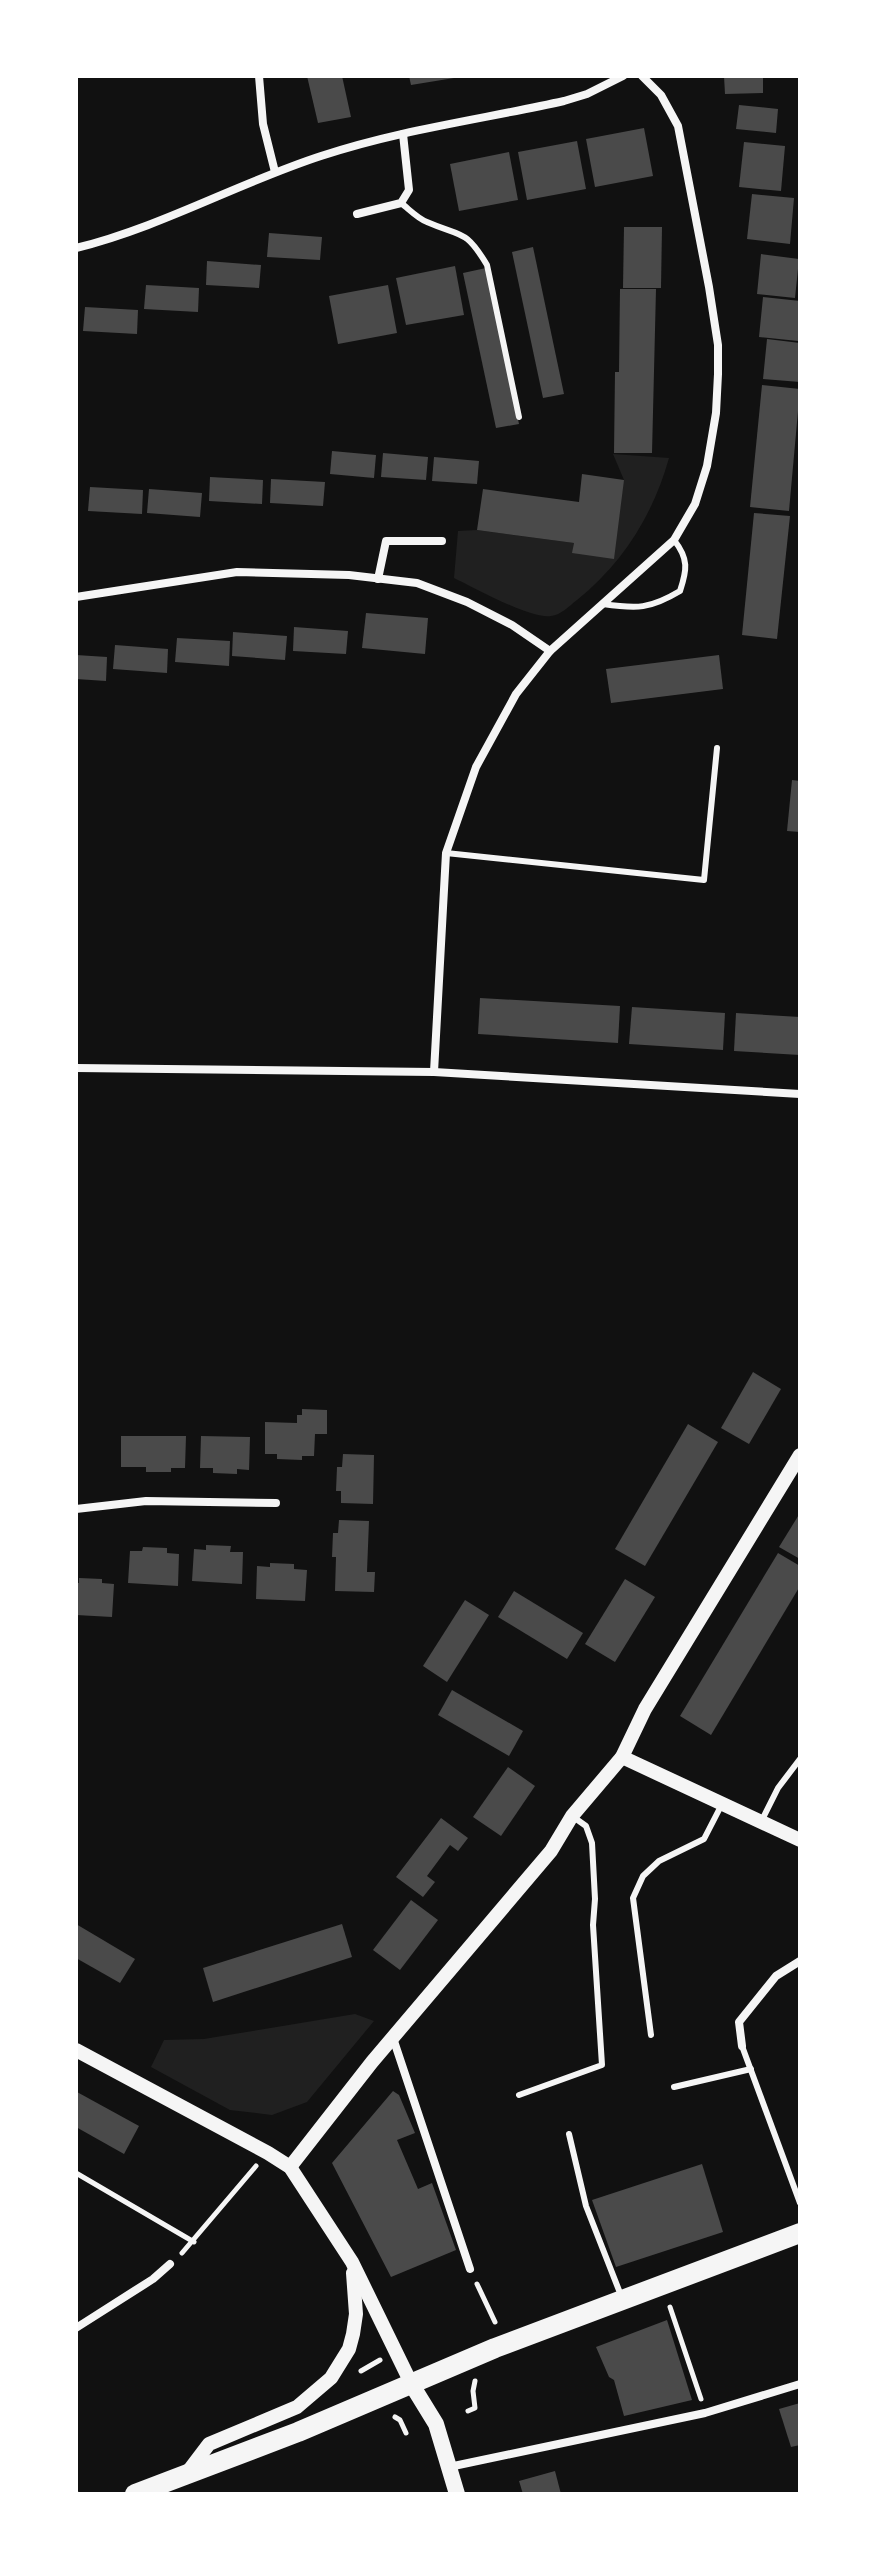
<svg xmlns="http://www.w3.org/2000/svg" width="876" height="2570" font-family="Ubuntu,sans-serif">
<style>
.green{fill:#202020}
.building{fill:#4a4a4a}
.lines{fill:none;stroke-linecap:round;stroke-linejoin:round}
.path{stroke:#f5f5f5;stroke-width:5}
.service{stroke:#f5f5f5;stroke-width:6}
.minor{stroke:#f5f5f5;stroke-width:8}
.tertiary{stroke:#f5f5f5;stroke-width:14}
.secondary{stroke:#f5f5f5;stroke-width:16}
.primary{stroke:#f5f5f5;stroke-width:20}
</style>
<rect width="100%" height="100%" fill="#111"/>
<g class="green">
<path d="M613,454L669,458C653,515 623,563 577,600C569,606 561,615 551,616C530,619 475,588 454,578L458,531L477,530L574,543L573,552L624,480Z"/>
<polygon points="355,2014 374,2021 307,2102 272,2115 230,2110 151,2067 164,2040 204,2039"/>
</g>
<g class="building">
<polygon points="307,76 342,76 351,117 318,123"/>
<polygon points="409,76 454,76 454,78 411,85"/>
<polygon points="724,76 763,76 763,93 725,94"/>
<polygon points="739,105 778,109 776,133 736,129"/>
<polygon points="644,128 653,176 595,187 586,139"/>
<polygon points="577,141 586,189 527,200 518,152"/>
<polygon points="744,142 785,146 781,191 739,187"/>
<polygon points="509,152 518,200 459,211 450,164"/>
<polygon points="752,194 794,198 790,244 747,239"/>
<polygon points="624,227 662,227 661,288 623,288"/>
<polygon points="269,233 322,237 320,260 267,257"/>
<polygon points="533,247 564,394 543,398 512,252"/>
<polygon points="761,254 799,259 795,298 757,294"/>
<polygon points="207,261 261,265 259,288 206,285"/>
<polygon points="455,266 464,315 406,325 396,278"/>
<polygon points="486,268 519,424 496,428 463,273"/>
<polygon points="146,285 199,288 198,312 144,309"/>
<polygon points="388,285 397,333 338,344 329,296"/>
<polygon points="620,289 656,289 652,453 614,453 615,372 619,372"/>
<polygon points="763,297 800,301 798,341 759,337"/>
<polygon points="85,307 138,310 137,334 83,331"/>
<polygon points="767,339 800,343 800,382 763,379"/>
<polygon points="762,385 800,389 789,511 750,507"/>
<polygon points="332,451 376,455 374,478 330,474"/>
<polygon points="383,453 428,457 426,480 381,477"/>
<polygon points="434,457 479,461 477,484 432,481"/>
<polygon points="582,474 624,480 614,559 572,553 574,543 477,530 483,489 579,502"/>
<polygon points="210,477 263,480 262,504 209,501"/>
<polygon points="271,479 325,482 323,506 270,503"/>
<polygon points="90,487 143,490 142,514 88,511"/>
<polygon points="149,489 202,493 200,517 147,513"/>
<polygon points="754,513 790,516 777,639 742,635"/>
<polygon points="366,613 428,618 425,654 362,648"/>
<polygon points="294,627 348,631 346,654 293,651"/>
<polygon points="233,632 287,636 285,660 232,656"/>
<polygon points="177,638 230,641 229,666 175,662"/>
<polygon points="115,645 168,649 167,673 113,669"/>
<polygon points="76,655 107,657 106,681 76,679"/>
<polygon points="719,655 723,689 611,703 606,669"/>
<polygon points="792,780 800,781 800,832 787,831"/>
<polygon points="480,998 620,1006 618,1043 478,1034"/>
<polygon points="632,1007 725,1013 723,1050 629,1044"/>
<polygon points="736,1013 800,1017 800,1055 734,1051"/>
<polygon points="753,1372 781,1389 749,1444 721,1428"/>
<polygon points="302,1409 327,1410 327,1434 315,1434 314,1456 302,1456 302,1460 277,1459 277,1454 265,1454 265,1422 297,1423 297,1415 302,1415"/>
<polygon points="688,1424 718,1442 645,1566 615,1549"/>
<polygon points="121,1436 186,1436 185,1468 171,1468 171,1472 146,1472 146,1467 121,1467"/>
<polygon points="201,1436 250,1437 249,1470 237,1469 237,1474 213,1473 213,1468 200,1468"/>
<polygon points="343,1454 374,1455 373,1504 341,1503 341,1491 336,1491 337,1467 342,1467"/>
<polygon points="800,1513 800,1559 779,1547"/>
<polygon points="339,1520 369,1521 367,1572 375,1572 374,1592 335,1591 336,1557 332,1557 333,1533 338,1533"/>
<polygon points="206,1545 231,1546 230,1552 243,1552 242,1584 192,1581 194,1549 206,1550"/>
<polygon points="143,1547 167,1548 167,1553 179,1554 178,1586 128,1583 130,1551 142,1551"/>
<polygon points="778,1553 800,1566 800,1586 711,1735 680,1716"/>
<polygon points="270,1563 294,1564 294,1569 307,1570 305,1601 256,1599 257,1566 270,1567"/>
<polygon points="79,1578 102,1579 102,1583 114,1584 112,1617 76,1615 76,1583 79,1583"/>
<polygon points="625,1579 655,1597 615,1662 585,1644"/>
<polygon points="514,1591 583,1633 567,1659 498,1617"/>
<polygon points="465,1600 489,1615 447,1682 423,1666"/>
<polygon points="452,1690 523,1731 509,1756 438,1715"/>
<polygon points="508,1767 535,1786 501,1836 473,1817"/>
<polygon points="441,1818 468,1838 458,1851 450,1845 427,1876 435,1882 423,1897 396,1877"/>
<polygon points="411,1900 438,1920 400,1970 373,1950"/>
<polygon points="76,1924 135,1959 120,1983 76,1958"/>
<polygon points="342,1924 352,1957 213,2002 203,1968"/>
<polygon points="393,2091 399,2095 415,2133 397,2140 418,2189 432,2183 456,2250 391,2277 332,2163"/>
<polygon points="77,2092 139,2126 124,2154 76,2127"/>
<polygon points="702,2164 723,2232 616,2267 592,2200"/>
<polygon points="667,2320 692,2400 624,2416 614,2380 609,2377 596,2347"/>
<polygon points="800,2403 800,2445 791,2447 779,2409"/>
<polygon points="555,2471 561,2494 523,2494 519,2481"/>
</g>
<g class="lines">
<g class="path">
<polyline points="76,2173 194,2242"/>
<polyline points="182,2253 256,2166"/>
<polyline points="477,2284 495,2322"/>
<polyline points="670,2307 701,2399"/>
<polyline points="361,2371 380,2360"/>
<polyline points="468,2411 475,2408 473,2391 475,2381"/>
<polyline points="395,2417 400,2420 406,2433"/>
<polyline points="76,2493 77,2494"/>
</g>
<g class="service">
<path d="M401,203C409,209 417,218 427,222C461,237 465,228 487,265L519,417"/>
<path d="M603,604C637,609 650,609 680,591C687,570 689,559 674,540"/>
<polyline points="446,853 704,880 717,748"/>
<polyline points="762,1820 778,1788 800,1759"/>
<polyline points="651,2035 633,1898 643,1876 659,1861 704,1839 722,1804"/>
<polyline points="742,2046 800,2203"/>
<polyline points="674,2087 751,2069"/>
<polyline points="519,2095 602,2065 593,1925 595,1899 592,1843 586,1826 572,1816"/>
<polyline points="569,2134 586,2206 622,2298"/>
</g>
<g class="minor">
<polyline points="259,76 263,124 275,172"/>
<polyline points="357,214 401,203 409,190 403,134"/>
<path d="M76,248C161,227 238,183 321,156C399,130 483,119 564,101L587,94L623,76"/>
<polyline points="378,579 386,541 442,541"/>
<polyline points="76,597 237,572 349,575 417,583 467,602 512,625 550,651"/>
<polyline points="76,1068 434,1072 800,1094"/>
<polyline points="434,1072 446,853 476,767 516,694 550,651 674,540 695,504 707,466 716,413 718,374 718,345 709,287 678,126 661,95 642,76"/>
<polyline points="76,1509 146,1501 276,1503"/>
<polyline points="393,2038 470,2269"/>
<polyline points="742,2046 739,2022 776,1976 800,1961"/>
<polyline points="76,2328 153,2279 170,2264"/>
<polyline points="449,2467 705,2413 800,2384"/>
</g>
<g class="tertiary">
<polyline points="622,1757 800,1840"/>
<polyline points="76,2050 268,2153 290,2167 352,2262 412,2385"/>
<polyline points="290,2167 372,2062 551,1851 572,1816 622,1757 645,1709 800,1455"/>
<polyline points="187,2473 209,2444 297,2407 331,2378 349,2349 353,2334 356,2314 353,2273"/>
</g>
<polyline class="secondary" points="412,2385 436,2424 457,2494"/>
<polyline class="primary" points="135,2494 298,2432 495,2348 800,2233"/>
</g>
<rect width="876" height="2570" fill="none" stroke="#ffffff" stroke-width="156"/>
</svg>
